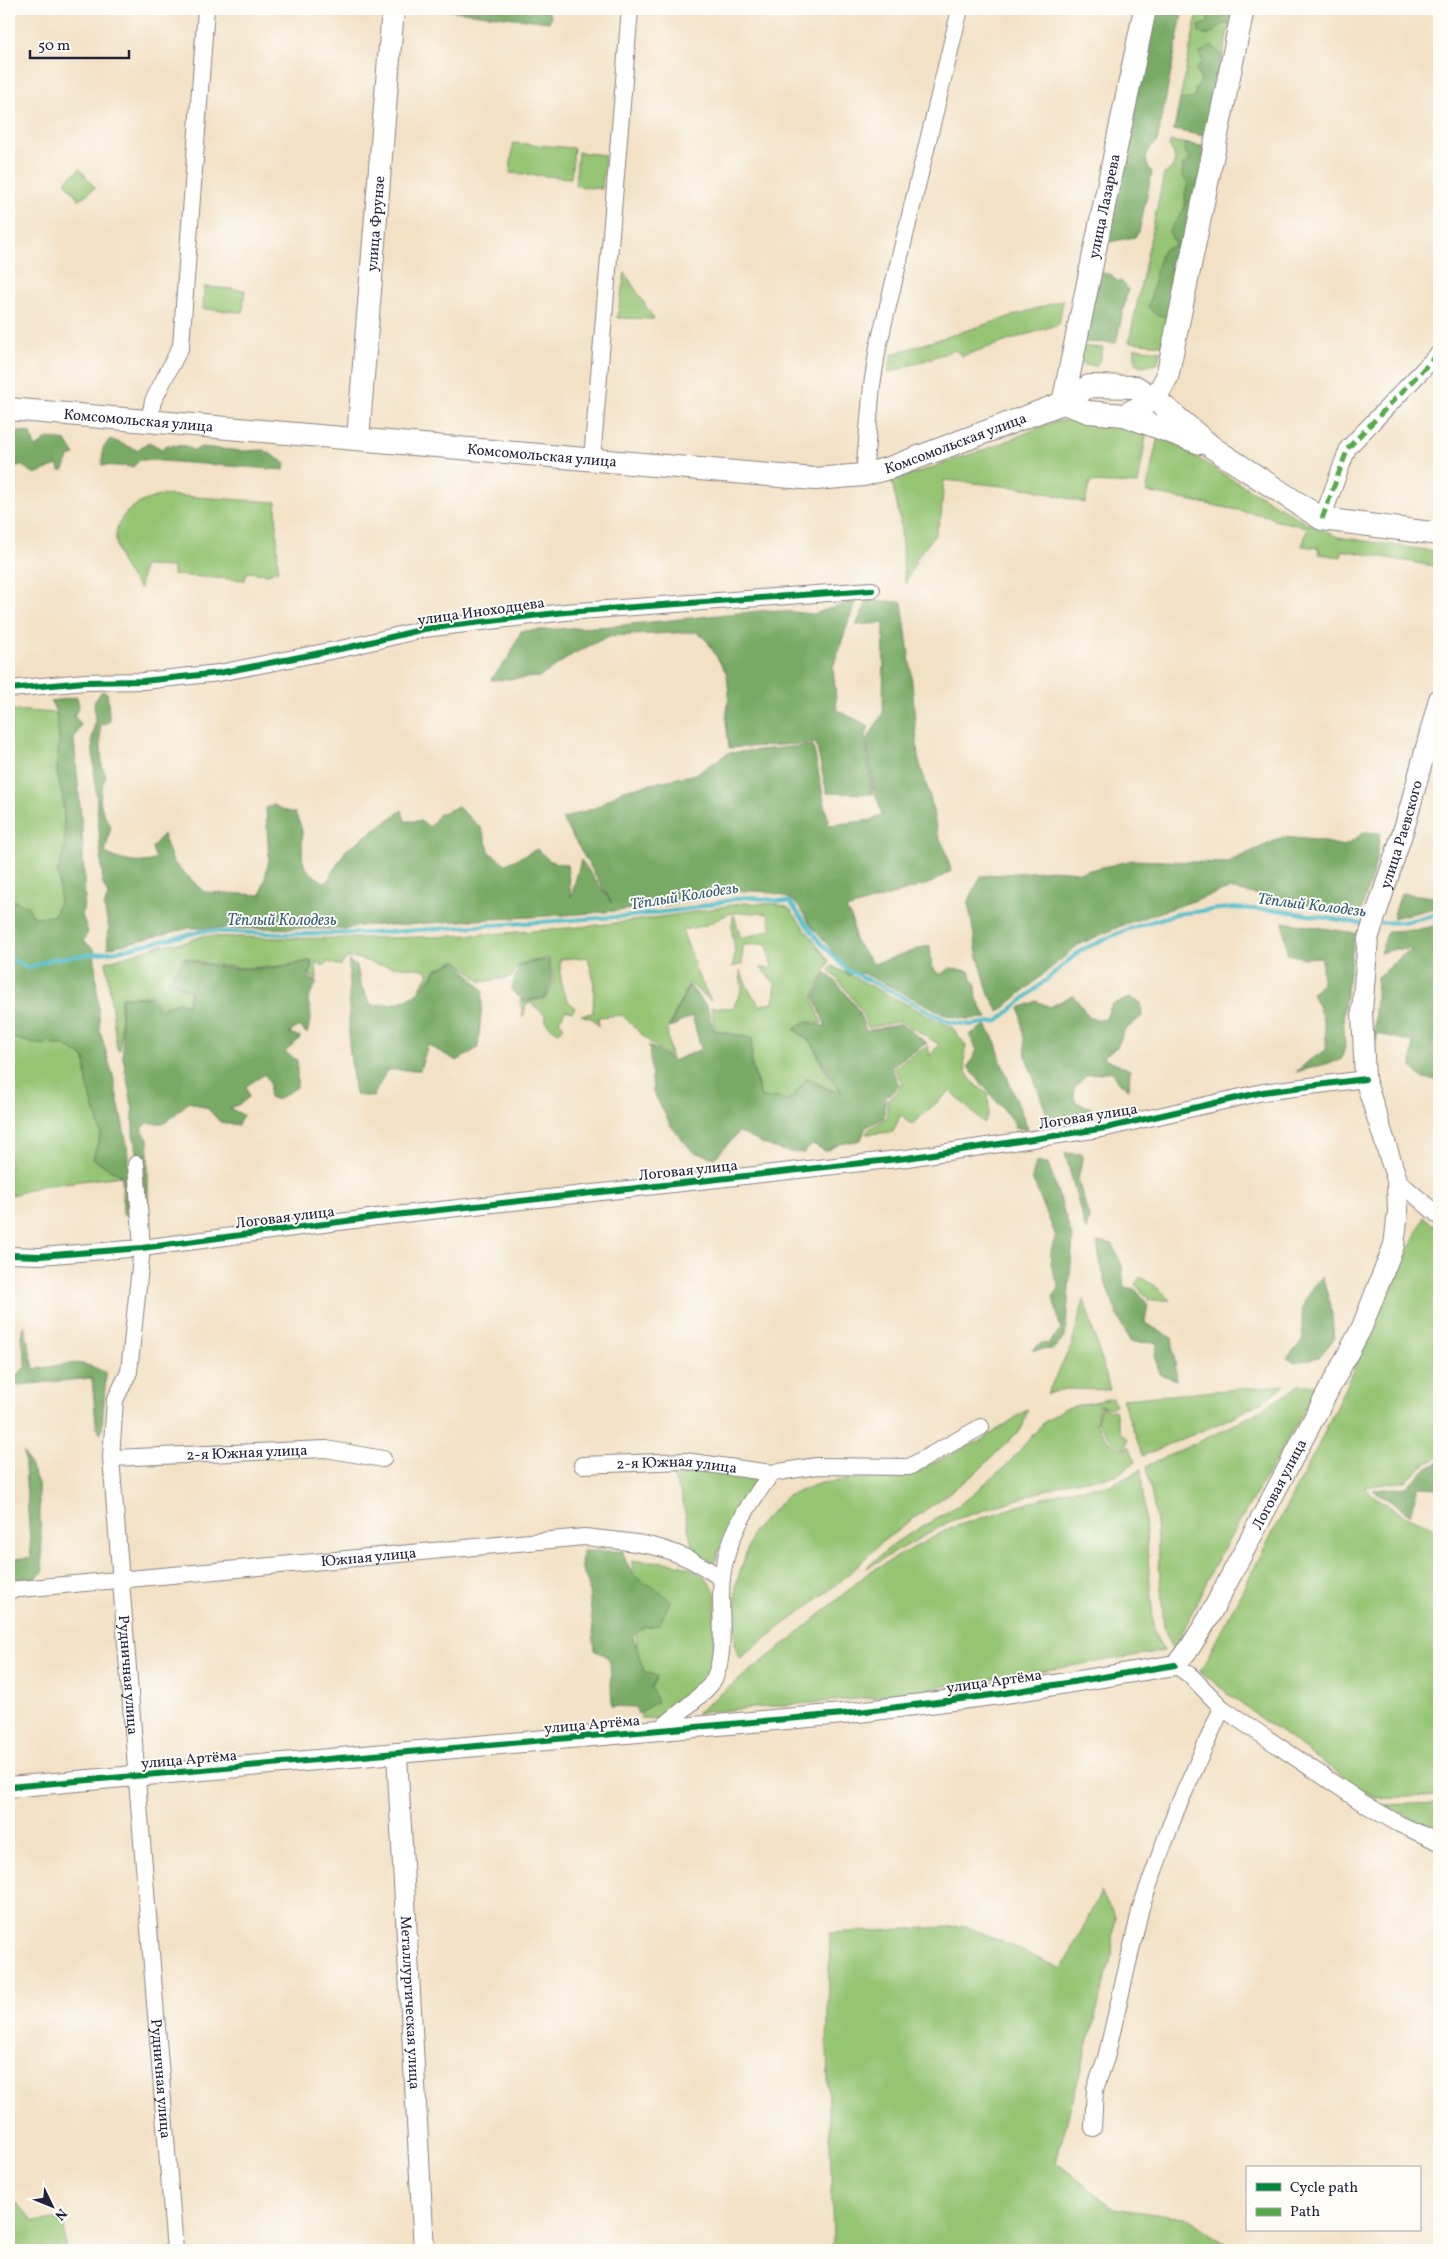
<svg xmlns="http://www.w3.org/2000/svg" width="1448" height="2259" font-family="Vollkorn,serif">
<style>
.green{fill:#95c473;stroke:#5c7357}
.forest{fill:#78aa65;stroke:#4d6650}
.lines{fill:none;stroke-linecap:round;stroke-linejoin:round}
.stream{stroke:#51becb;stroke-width:4}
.minor-casing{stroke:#8a8280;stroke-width:18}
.tertiary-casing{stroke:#8a8280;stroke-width:22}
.secondary-casing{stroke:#8a8280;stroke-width:24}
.minor{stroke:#fff;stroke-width:16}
.tertiary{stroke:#fff;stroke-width:20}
.secondary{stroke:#fff;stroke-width:22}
.quiet{stroke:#53aa46;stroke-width:5;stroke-dasharray:10 5;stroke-linecap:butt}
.cycleway-casing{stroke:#fdfcf7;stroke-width:9}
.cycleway{stroke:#00873e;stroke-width:6}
.labels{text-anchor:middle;stroke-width:4;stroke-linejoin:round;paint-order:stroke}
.street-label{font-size:15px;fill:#22223b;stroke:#fdfcf7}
.water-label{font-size:16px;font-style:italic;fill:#356075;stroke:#fdfcf7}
</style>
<rect width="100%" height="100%" fill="#fdfcf7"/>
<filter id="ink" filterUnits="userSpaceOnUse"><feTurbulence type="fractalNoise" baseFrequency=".02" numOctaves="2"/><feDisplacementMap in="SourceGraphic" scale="10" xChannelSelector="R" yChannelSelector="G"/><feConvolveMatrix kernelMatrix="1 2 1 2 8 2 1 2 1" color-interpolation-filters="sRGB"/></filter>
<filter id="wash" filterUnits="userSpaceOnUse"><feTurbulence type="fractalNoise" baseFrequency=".0096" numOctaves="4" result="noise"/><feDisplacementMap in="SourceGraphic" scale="20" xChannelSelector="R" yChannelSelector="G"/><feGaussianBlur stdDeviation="1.12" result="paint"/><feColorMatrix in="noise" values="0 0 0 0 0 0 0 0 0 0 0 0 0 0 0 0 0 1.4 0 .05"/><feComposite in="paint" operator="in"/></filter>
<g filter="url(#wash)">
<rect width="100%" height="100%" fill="#f3e1c5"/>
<g class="green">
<polygon points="1198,9 1233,9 1205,136 1174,130"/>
<path d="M1170,141L1206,147L1163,345L1129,342L1164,174C1176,168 1178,156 1169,146Z"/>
<polygon points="513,143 574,148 571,178 510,173"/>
<polygon points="578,152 605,155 602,189 575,186"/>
<polygon points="80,169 95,188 79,200 65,181"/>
<polygon points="625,273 654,319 617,318"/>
<polygon points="204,287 245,290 243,312 203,309"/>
<polygon points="1063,300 1059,324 962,356 955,350 888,373 892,354"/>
<polygon points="1081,346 1103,348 1100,360 1096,366 1083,365 1079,357"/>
<polygon points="1135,348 1161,351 1157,364 1141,366 1135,363"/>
<polygon points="1068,420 1147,430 1138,484 1090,482 1085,503 1032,489 944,480 941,516 935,535 919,555 905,584 900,520 892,481 992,447 1053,422"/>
<polygon points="1158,436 1172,442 1223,474 1306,522 1338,537 1439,552 1439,567 1342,550 1341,557 1319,554 1319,548 1302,546 1308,527 1273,520 1273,517 1146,492"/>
<path d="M164,495L276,502L278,570L268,574L247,572L245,580L173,575V567L143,566L140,589C135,582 128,575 124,567C103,526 125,503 164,495Z"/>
<polygon points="12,710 56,713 59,738 57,772 63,800 65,847 58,871 60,898 54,916 33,917 12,899 9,899 9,733 11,733"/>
<path d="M743,903L777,904L789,908L829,961L813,999L822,1024L805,1021L794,1029L814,1046L823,1068L841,1092L829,1089L807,1078L791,1099L761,1097L752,1064V1038L715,1030L711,1007L733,1008L742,989L740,971L750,992L760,1005L773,1003L776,985L761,968H772L767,944L743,945L742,964L732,967C740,947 727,933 734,915L741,939L772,929L768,914L741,912L728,914L706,925L682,930L695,964L694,967L711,1001L689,983L667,1030L671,1058C651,1045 639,1032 622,1015L598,1017L599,1026L593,1019L581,1015L593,1013L594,981L588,957L560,959C561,980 559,994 575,1008L572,1012L566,1010L559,1021L564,1027L558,1032L546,1023V1016L531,1003L526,1005L523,1017L520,999L525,1002L546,998L554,982L549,958L519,964L512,977L481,982L457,960L435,970L432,977L419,989L429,974L425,969L379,965L356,958H347L340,966L329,962L322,966L316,961L317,979L310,976L312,960C270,970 225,971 184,957L168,981L190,991L187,1005L180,1001L163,1007L152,996L121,997L120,1050L117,1049L106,962L161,945L187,942L202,936C382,942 565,938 743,903Z"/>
<path d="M832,966L953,1028L966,1046C961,1072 967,1079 988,1094L989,1112L984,1123L950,1091L911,1125L901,1114L893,1132L866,1134L869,1129L887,1118V1099L897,1093L902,1083L894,1067L928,1046L930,1056L939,1044L900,1021L868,1028C860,1004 846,989 829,970Z"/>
<polygon points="9,1037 35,1044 64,1045 85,1058 87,1083 101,1133 93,1159 122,1176 41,1186 9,1196"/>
<path d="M1424,1217L1439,1230V1457L1421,1467L1406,1481L1364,1487C1385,1507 1410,1519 1437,1528L1435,1561L1439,1580V1796L1374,1798L1250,1711L1200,1671L1317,1448Z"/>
<polygon points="1140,1277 1154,1285 1171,1300 1149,1300 1135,1284"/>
<polygon points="1084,1299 1110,1390 1065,1389 1047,1394 1072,1344"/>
<path d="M1285,1385C1244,1418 1190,1434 1143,1456L1122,1399Z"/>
<path d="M1299,1385H1319L1215,1564L1173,1652L1164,1628L1155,1512L1146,1466C1199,1441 1252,1420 1299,1385Z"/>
<polygon points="1113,1398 1116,1406 1110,1408 1099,1405 1096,1424 1106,1439 1125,1451 1129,1445 1135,1462 1116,1476 1070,1482 951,1521 865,1569 896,1542 959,1505 1007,1465 1043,1423 1065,1408"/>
<polygon points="1101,1406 1109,1411 1115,1410 1120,1432 1128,1439 1125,1449 1109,1438 1097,1422"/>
<polygon points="1028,1409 1022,1428 977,1472 882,1542 841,1581 739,1659 735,1646 736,1585 753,1531 787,1496 820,1483 911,1473 982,1440"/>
<polygon points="667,1464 756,1480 731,1523 714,1563 694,1555 681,1494"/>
<polygon points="1141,1470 1154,1633 1164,1651 878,1697 696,1713 795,1636 869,1572 950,1528 1069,1490 1111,1485"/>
<path d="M632,1561C664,1561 700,1560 716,1594L714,1672L659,1719L641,1718Z"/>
<polygon points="1439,1803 1439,1831 1382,1805"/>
<polygon points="1101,1892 1115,1916 1112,1954 1056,2162 1113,2208 1190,2219 1236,2250 831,2250 833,2239 827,2048 830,1933 966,1926 1062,1969"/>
<polygon points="17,2203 34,2221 63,2220 66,2250 9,2250 9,2206"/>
</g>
<g class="forest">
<polygon points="435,9 529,9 548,11 551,17 549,22"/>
<polygon points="1204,9 1233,9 1229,25 1223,24 1211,34 1204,35 1199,32 1199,26 1209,22"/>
<path d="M1151,11L1182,15L1157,143C1145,149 1143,161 1152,172L1139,232L1135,237L1109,242L1105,234Z"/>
<polygon points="1212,45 1222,55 1205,136 1174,130 1180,100 1195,98 1195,90 1201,81 1196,69 1203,61 1199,54"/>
<path d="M1186,144L1206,147L1169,318L1155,314L1148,307C1155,287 1154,270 1163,250L1176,245L1169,232C1173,223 1181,217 1184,208C1187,199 1183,193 1188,185L1182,174L1183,165L1191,159L1184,152Z"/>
<polygon points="1099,272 1112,275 1115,280 1122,282 1128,289 1116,343 1082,342"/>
<polygon points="17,431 31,433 35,448 48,438 66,441 75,455 69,457 64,470 60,471 57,465 35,474 21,465 9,468 9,433"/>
<polygon points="110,439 137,450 149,442 162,449 167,445 186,446 194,451 201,447 242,451 264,450 285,463 284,470 148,460 140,460 133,467 102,465 103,448"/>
<polygon points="856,600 833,667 837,710 869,726 865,737 873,794 827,793 816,743 729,748 726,721 729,695 727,674 707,641 697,632 609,636 573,654 540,677 490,680 510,656 521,631 612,626 768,610 813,614"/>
<path d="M868,600L902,602L911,670L918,758L931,800L937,833L946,851L951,871L931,883L846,909L852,919L855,941L873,964L930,945L932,966L939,975L951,968L969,971L976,986L977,999L987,1018L967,1019L949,1016L863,973L848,975C836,954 828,945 812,927C805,918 800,904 788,898C750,881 705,899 666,905C583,917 500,917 417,924C392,927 369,922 346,929L189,928L108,948L107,933L109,929L104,907L108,895L103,884L92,740L95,721L94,702L102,691L107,693C109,703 108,711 110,721L100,726L102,767L106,775C98,794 98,808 111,826L105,853C121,861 139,866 156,859L152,848L163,834L173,862L204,892L261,895L269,860L266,808L274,805L283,810L295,813C297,818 301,825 302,831C304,862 295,865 326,883L346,850L402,810L405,821H420L430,827L439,814L458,807L482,829L490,853L506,864L537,849L550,861L567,865L571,897L581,860L612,903L562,819L597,807L623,790L696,774L728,753L813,745L829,825L872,820L882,814L874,790L867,740L883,713L884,623L856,625Z"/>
<polygon points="77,697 79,706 74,716 81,724 74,739 82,828 85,897 82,915 88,932 83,941 94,949 100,1031 113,1076 127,1145 132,1214 123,1215 122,1176 93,1159 101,1133 87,1083 85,1058 64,1045 35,1044 9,1037 9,899 28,906 33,917 54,916 60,899 58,871 65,847 63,800 57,772 59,738 56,713 51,701"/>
<polygon points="1365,832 1380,833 1376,862 1360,915 1229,889 1125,924 1078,945 999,1012 989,994 977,953 968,902 981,876 1052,870 1081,872 1133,860 1226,863 1283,837 1315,840 1344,846"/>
<polygon points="1401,893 1434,897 1439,893 1439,907 1393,918"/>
<path d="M1283,922L1355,933L1343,1014L1345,1047L1341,1060L1296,1072L1311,1059L1326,1050C1327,1028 1322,1013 1312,994L1322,982V957L1305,958L1287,954Z"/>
<polygon points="1439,925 1439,1080 1422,1078 1412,1067 1413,1042 1378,1034 1373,1048 1377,977 1403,955 1414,950 1395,949 1380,953 1388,931 1414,930"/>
<path d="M185,958C224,973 270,971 311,961V970L308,977L317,982L308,1000L311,1016L307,1034L299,1026L289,1033L301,1037L285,1052L297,1060V1087L277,1100L269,1097L270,1084L265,1074L246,1086L249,1097L240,1104L229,1108L243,1115L238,1125L220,1122L207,1108L189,1102L165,1123H148L141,1129L148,1139V1225L133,1133V1110L123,1058L121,1006L122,998L151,997L162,1009L179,1002L188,1006L191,991L169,980Z"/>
<polygon points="548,960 552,982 545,997 525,1001 511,990 520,964"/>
<path d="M349,961L357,966L360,984L371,1005C380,1004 392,1005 400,1002C413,997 431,983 436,970L457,961L483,990L478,1048L457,1061L428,1045L420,1070H387L373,1097L355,1095L349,1044Z"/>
<path d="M826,972C845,992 858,1004 866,1031L901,1024L927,1043L891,1066L899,1085L894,1092L885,1097L884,1118L866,1127L861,1140L840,1144L825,1151L813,1144L804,1153C779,1153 761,1143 739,1132L715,1158L693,1152L671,1126L653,1091L649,1045L673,1061L701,1049L692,1016L669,1028L689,985L707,1007L714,1031L752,1038L751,1065L761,1097L791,1099L807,1078L829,1090L842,1092L824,1067L814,1045L795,1029L806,1022L826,1027L815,998Z"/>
<polygon points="1073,995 1090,1018 1105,1020 1112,1004 1131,998 1141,1003 1142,1016 1124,1031 1117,1047 1102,1057 1130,1070 1129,1089 1118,1083 1111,1071 1087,1075 1074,1088 1075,1102 1092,1108 1089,1117 1049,1120 1026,1057 1020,1008 1036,1001 1050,1007"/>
<polygon points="986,1025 996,1043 1002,1064 1028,1129 1014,1128 1015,1124 968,1067 977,1050 969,1035"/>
<polygon points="1065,1153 1083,1154 1078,1180 1089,1217 1086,1232"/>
<path d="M1036,1162L1048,1163L1073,1239L1065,1338L1053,1349L1032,1350L1041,1343L1047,1344L1061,1330L1053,1297L1059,1286C1050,1266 1047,1256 1056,1236L1032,1178Z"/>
<path d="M1097,1242L1113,1244L1122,1266L1124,1287L1135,1289L1148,1304L1145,1323L1172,1338L1177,1380L1159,1374L1155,1354L1158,1343L1130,1342C1113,1307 1102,1280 1097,1242Z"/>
<path d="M1322,1277L1331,1305L1334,1339L1319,1357L1295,1363L1287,1358L1303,1340C1301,1312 1300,1297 1322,1277Z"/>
<path d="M24,1324L34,1369C66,1366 75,1356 106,1373L102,1431L100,1434L96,1424L92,1378L9,1386V1377H15L26,1366L22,1337Z"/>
<polygon points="24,1452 38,1483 43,1572 33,1580 9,1582 9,1560 31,1557"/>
<polygon points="1439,1462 1439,1488 1418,1487 1410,1514 1373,1490 1406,1487 1423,1471"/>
<path d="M582,1551H623C632,1592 659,1580 670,1602L659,1625L644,1627L633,1636L644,1671L657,1676L651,1688L657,1702L638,1714L634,1707L612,1706L610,1662L605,1655L595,1651L588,1583L581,1567Z"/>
</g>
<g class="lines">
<g class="stream">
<polyline points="1380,923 1403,922 1439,914"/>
<polyline points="9,958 28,968 53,959 117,951 203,931 286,934 372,933 631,916 688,909 745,897 790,902 818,940 847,970 891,991 949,1022 971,1025 998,1021 1081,950 1128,929 1176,914 1228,908 1277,910 1365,924"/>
</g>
</g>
</g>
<g filter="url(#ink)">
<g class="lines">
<defs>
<g id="minor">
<polyline points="149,421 153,401 181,346 206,9"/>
<polyline points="592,459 630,9"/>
<polyline points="864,475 872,385 878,347 960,9"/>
<polyline points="1322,519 1348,448 1439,353"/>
<polyline points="9,689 85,682 143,681 219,673 350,647 424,629 565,612 872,590"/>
<path id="s1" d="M136,1164L142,1248L129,1372L115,1400L111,1458L175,2250"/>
<polyline points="1397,1180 1439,1216"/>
<polyline points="9,1255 40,1256 142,1248 377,1217 907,1158 1106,1128 1263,1092 1365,1079"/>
<path id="s2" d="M111,1458L326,1449L383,1459"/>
<path id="s3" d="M582,1465L685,1461L772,1473L817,1466L909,1467L981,1427"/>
<path id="s4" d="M9,1590L584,1537C641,1543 674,1544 722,1579"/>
<polyline points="1175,1665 1191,1676 1222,1708 1363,1803 1399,1824 1439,1842"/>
<path d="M657,1732C670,1720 702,1696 711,1684C729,1658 718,1608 722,1578C726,1539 748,1504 772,1473"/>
<polyline points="1093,2128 1095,2089 1106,2058 1141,1907 1175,1813 1222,1708"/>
</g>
<g id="tertiary">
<path id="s5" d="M397,1754L424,2250"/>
<path id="s6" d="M9,1787L843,1714L1000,1694L1175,1665L1189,1649L1208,1619L1362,1327L1394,1245L1398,1212L1397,1180L1365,1079L1362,1011L1368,939L1406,822L1439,699"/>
</g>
<g id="secondary">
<polyline points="1155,399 1167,377 1243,9"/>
<path id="s7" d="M1063,403L1145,9"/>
<polyline points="1063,403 1088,412 1124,415 1155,399"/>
<path id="s8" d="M9,409L815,479L864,475L892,467L1063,403L1089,386L1136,387L1155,399L1213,448L1322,519L1439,534"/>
<polyline points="1124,415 1200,443"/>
<path id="s9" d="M358,438L393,9"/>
</g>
</defs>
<use href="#minor" class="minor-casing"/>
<use href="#tertiary" class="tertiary-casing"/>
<use href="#secondary" class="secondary-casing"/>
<use href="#minor" class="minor"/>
<use href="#tertiary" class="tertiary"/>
<use href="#secondary" class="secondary"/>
<polyline class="quiet" points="1322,519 1348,448 1439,353"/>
<defs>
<g id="cycleway">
<polyline points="9,689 85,682 143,681 219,673 350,647 424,629 565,612 872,590"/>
<polyline points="9,1255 40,1256 142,1248 377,1217 907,1158 1106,1128 1263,1092 1365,1079"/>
<polyline points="9,1787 843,1714 1000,1694 1175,1665"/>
</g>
</defs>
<use href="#cycleway" class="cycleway-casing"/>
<use href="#cycleway" class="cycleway"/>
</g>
</g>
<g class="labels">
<g class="street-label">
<text dy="5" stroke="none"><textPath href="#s7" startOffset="201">улица Лазарева</textPath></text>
<text dy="5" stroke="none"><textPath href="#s9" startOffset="215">улица Фрунзе</textPath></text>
<text dy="5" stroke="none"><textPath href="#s8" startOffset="130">Комсомольская улица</textPath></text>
<text dy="5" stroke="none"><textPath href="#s8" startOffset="955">Комсомольская улица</textPath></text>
<text dy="5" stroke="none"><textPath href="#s8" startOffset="535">Комсомольская улица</textPath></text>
<text transform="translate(481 611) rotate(-8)" y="5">улица Иноходцева</text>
<text dy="5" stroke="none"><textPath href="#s6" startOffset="2069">улица Раевского</textPath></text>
<text transform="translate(1088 1116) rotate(-9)" y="5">Логовая улица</text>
<text transform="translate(688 1170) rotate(-6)" y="5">Логовая улица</text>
<text transform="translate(285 1217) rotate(-7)" y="5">Логовая улица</text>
<text dy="5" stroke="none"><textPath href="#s2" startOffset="136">2-я Южная улица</textPath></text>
<text dy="5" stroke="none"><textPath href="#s3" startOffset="95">2-я Южная улица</textPath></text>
<text dy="5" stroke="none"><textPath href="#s6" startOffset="1382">Логовая улица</textPath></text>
<text dy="5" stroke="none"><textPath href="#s4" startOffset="361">Южная улица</textPath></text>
<text dy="5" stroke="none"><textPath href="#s1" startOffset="516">Рудничная улица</textPath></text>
<text transform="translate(994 1681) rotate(-8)" y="5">улица Артёма</text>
<text transform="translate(592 1724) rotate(-5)" y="5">улица Артёма</text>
<text transform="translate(189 1759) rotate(-5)" y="5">улица Артёма</text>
<text dy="5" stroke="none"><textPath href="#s5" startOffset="249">Металлургическая улица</textPath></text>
<text dy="5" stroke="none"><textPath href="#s1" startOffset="921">Рудничная улица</textPath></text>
</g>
<g class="water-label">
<text transform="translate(684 895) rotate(-9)" y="6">Тёплый Колодезь</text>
<text transform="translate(1312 904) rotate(7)" y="6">Тёплый Колодезь</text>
<text x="282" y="925">Тёплый Колодезь</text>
</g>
</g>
<rect width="1448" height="2259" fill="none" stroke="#fdfcf7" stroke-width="30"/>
<rect x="1246" y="2166" width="175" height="65" fill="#fdfcf7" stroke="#a5a5ac"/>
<rect x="1256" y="2183" width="25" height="8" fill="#00873e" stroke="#a5a5ac"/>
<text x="1290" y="2192" font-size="15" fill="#22223b">Cycle path</text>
<rect x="1256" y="2208" width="25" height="8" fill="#53aa46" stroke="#a5a5ac"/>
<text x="1290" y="2216" font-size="15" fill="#22223b">Path</text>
<g transform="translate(52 2206) rotate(133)" stroke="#fdfcf7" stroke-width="4" paint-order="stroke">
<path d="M0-4L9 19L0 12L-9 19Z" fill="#22223b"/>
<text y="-8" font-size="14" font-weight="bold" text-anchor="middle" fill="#22223b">N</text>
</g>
<path d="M30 50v8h99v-8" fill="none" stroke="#22223b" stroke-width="2.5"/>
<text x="38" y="50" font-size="15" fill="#22223b" stroke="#fdfcf7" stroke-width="4" paint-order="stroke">50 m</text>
</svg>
